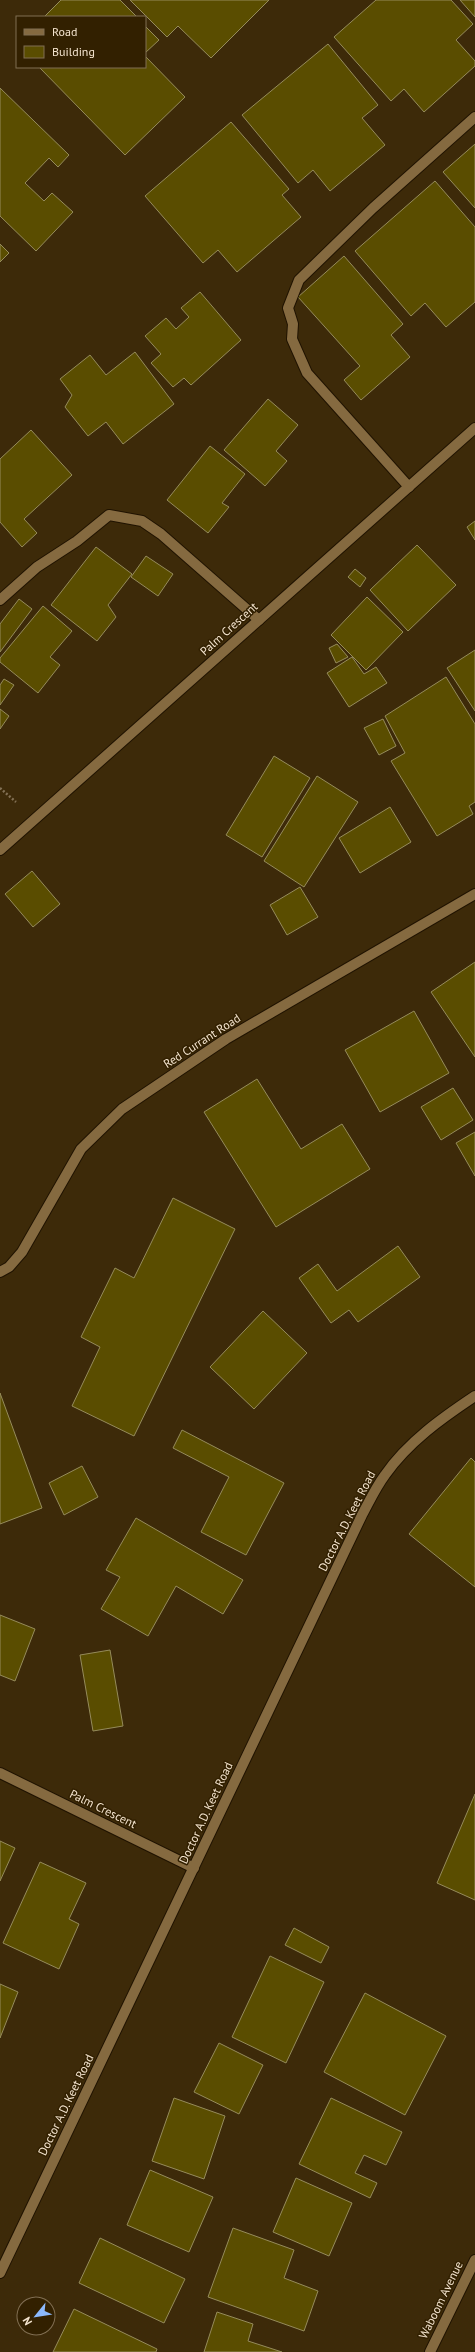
<svg xmlns="http://www.w3.org/2000/svg" width="475" height="2352" font-family="'PT Sans',sans-serif">
<style>
.building{fill:#5a4d00;stroke:#958b5b}
.lines{fill:none;stroke-linecap:round;stroke-linejoin:round}
.minor-casing{stroke:#201300;stroke-width:12}
.path{stroke:#837155;stroke-width:2.5;stroke-dasharray:2 2;stroke-linecap:butt}
.minor{stroke:#856a40;stroke-width:10}
.labels{text-anchor:middle;stroke-width:3;stroke-linejoin:round;paint-order:stroke}
.street-label{font-size:12px;fill:#f4e4ce;stroke:#322000}
</style>
<rect width="100%" height="100%" fill="#3d2a09"/>
<g class="building">
<polygon points="61,0 120,0 137,17 44,17"/>
<polygon points="130,0 269,0 211,58 178,26 167,37"/>
<polygon points="376,0 451,0 473,24 456,40 475,61 475,66 424,112 404,89 391,101 334,37"/>
<polygon points="460,0 475,0 475,17"/>
<polygon points="145,26 159,40 145,53"/>
<polygon points="328,44 378,105 362,118 385,145 330,191 313,170 298,183 242,115"/>
<polygon points="145,56 185,97 125,155 39,67 145,67"/>
<polygon points="0,88 69,155 58,167 49,158 25,183 44,201 52,193 73,212 36,251 0,216"/>
<polygon points="231,122 289,189 282,195 301,217 237,272 218,250 203,263 145,196"/>
<polygon points="475,144 475,208 443,172"/>
<polygon points="435,181 475,227 475,302 446,327 425,303 411,316 355,251"/>
<polygon points="0,244 9,253 0,262"/>
<polygon points="344,256 403,324 391,335 410,357 361,400 344,380 360,366 298,297"/>
<polygon points="200,292 241,340 191,385 184,378 173,387 151,363 161,354 145,336 166,318 176,329 189,317 181,308"/>
<polygon points="135,352 174,404 123,444 106,422 88,436 65,407 72,395 60,379 90,355 106,375"/>
<polygon points="268,399 298,425 276,451 287,461 265,486 224,450"/>
<polygon points="31,430 72,475 24,519 37,533 22,547 0,522 0,459"/>
<polygon points="210,446 245,474 222,503 229,507 208,533 167,500"/>
<polygon points="475,521 475,540 467,527"/>
<polygon points="417,545 456,585 408,631 370,590"/>
<polygon points="96,547 132,574 108,605 116,617 97,641 51,605"/>
<polygon points="146,556 173,574 158,596 131,577"/>
<polygon points="355,569 366,578 360,587 348,577"/>
<polygon points="367,597 403,632 366,670 331,635"/>
<polygon points="19,599 32,609 0,652 0,624"/>
<polygon points="43,606 72,631 50,657 60,665 38,693 0,662 0,658"/>
<polygon points="337,644 348,657 336,663 329,648"/>
<polygon points="475,650 475,711 447,668"/>
<polygon points="352,657 364,674 376,667 387,683 349,707 327,673"/>
<polygon points="446,677 475,724 475,802 469,806 473,814 437,836 391,761 405,753 385,716"/>
<polygon points="4,679 14,685 0,705 0,685"/>
<polygon points="0,709 9,716 0,729"/>
<polygon points="383,719 396,746 379,755 364,728"/>
<polygon points="274,756 310,778 262,857 226,835"/>
<polygon points="317,776 358,802 304,887 264,861"/>
<polygon points="390,807 411,842 360,873 339,838"/>
<polygon points="32,871 60,904 33,927 5,894"/>
<polygon points="300,887 318,917 287,935 270,905"/>
<polygon points="475,962 475,1057 431,992"/>
<polygon points="414,1011 449,1073 380,1112 345,1050"/>
<polygon points="257,1079 301,1149 342,1124 370,1169 276,1227 204,1112"/>
<polygon points="453,1088 473,1120 441,1140 421,1107"/>
<polygon points="475,1132 475,1176 456,1143"/>
<polygon points="173,1198 235,1229 134,1436 72,1406 100,1347 81,1337 115,1268 134,1278"/>
<polygon points="398,1246 420,1277 358,1322 349,1310 331,1323 299,1278 318,1264 337,1291"/>
<polygon points="263,1311 307,1353 254,1409 210,1367"/>
<polygon points="0,1393 42,1508 0,1524"/>
<polygon points="182,1430 284,1483 246,1555 201,1532 229,1477 173,1448"/>
<polygon points="471,1458 475,1462 475,1587 409,1534"/>
<polygon points="82,1466 98,1497 64,1515 49,1483"/>
<polygon points="136,1518 243,1580 223,1614 176,1586 148,1636 101,1609 120,1577 106,1570"/>
<polygon points="0,1615 35,1629 15,1681 0,1675"/>
<polygon points="110,1650 123,1726 93,1731 80,1655"/>
<polygon points="475,1794 475,1900 437,1883"/>
<polygon points="0,1841 15,1848 0,1881"/>
<polygon points="40,1862 86,1883 69,1919 79,1924 59,1969 3,1943"/>
<polygon points="294,1928 329,1947 321,1963 285,1945"/>
<polygon points="270,1956 324,1982 286,2063 232,2037"/>
<polygon points="0,1984 18,1992 0,2038"/>
<polygon points="365,1993 446,2036 405,2115 324,2072"/>
<polygon points="219,2043 263,2065 239,2114 194,2092"/>
<polygon points="174,2098 225,2116 204,2179 152,2161"/>
<polygon points="331,2098 402,2132 386,2165 364,2155 355,2173 377,2183 370,2198 299,2164"/>
<polygon points="150,2170 213,2197 189,2252 127,2225"/>
<polygon points="296,2178 352,2203 329,2256 273,2232"/>
<polygon points="233,2228 294,2250 284,2278 318,2291 304,2331 208,2297"/>
<polygon points="100,2238 185,2279 164,2323 79,2283"/>
<polygon points="74,2309 157,2349 156,2352 53,2352"/>
<polygon points="217,2312 253,2324 248,2341 282,2352 204,2352"/>
</g>
<g class="lines">
<defs>
<g id="minor">
<polyline points="409,487 307,373 292,339 293,324 288,308 299,280 373,208 475,117"/>
<polyline points="0,600 37,567 77,541 109,515 142,521 161,534 259,620"/>
<polyline points="0,850 475,428"/>
<polyline points="0,1272 9,1267 22,1252 81,1149 122,1109 226,1039 475,894"/>
<polyline points="0,1773 194,1868"/>
<path d="M0,2273L362,1515C369,1502 376,1487 385,1475C408,1442 442,1418 475,1396"/>
<polyline points="430,2352 475,2260"/>
</g>
</defs>
<use href="#minor" class="minor-casing"/>
<polyline class="path" points="0,788 16,802"/>
<use href="#minor" class="minor"/>
</g>
<g class="labels">
<g class="street-label">
<text transform="translate(229 629) rotate(-42)" y="4">Palm Crescent</text>
<text transform="translate(202 1041) rotate(-33)" y="4">Red Currant Road</text>
<text transform="translate(347 1521) rotate(-63)" y="4">Doctor A.D. Keet Road</text>
<text transform="translate(103 1809) rotate(26)" y="4">Palm Crescent</text>
<text transform="translate(206 1813) rotate(-65)" y="4">Doctor A.D. Keet Road</text>
<text transform="translate(66 2105) rotate(-64)" y="4">Doctor A.D. Keet Road</text>
<text transform="translate(441 2300) rotate(-64)" y="4">Waboom Avenue</text>
</g>
</g>
<rect x="16" y="16" width="130" height="52" fill="#322000" stroke="#806e52"/>
<rect x="24" y="29" width="20" height="6" fill="#856a40" stroke="#806e52"/>
<text x="52" y="36" font-size="12" fill="#f4e4ce">Road</text>
<rect x="24" y="46" width="20" height="12" fill="#5a4d00" stroke="#806e52"/>
<text x="52" y="56" font-size="12" fill="#f4e4ce">Building</text>
<g transform="translate(36 2316) rotate(240)"><circle r="19" fill="#322000" stroke="#806e52"/>
<path d="M0-3L7 15L0 10L-7 15Z" fill="#8cb9fc"/>
<text y="-6" font-size="11" font-weight="bold" text-anchor="middle" fill="#f4e4ce">N</text>
</g>
</svg>
